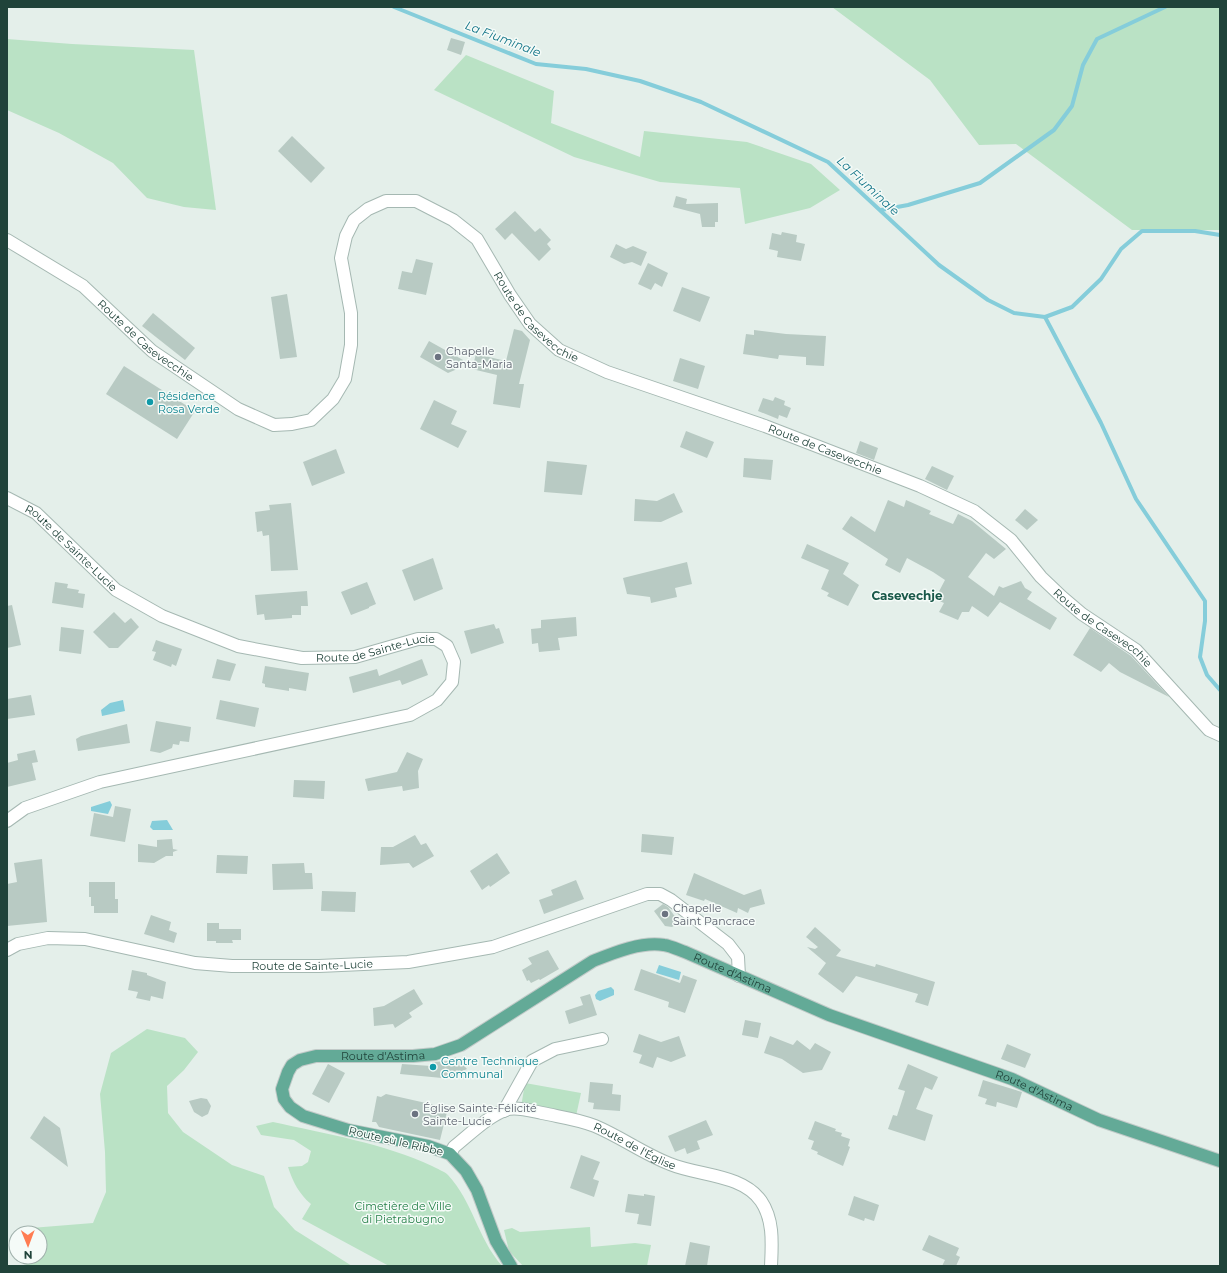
<svg xmlns="http://www.w3.org/2000/svg" width="1227" height="1273" font-family="Montserrat,sans-serif">
<style>
.green{fill:#bae2c5}
.water{fill:#85cdda}
.lines{fill:none;stroke-linecap:round;stroke-linejoin:round}
.stream{stroke:#85cdda;stroke-width:4}
.building{fill:#b8cac3}
.minor-casing{stroke:#a5b8b2;stroke-width:14}
.major-casing{stroke:#c1cac8;stroke-width:14}
.minor{stroke:#fff;stroke-width:12}
.major{stroke:#63aa97;stroke-width:12}
.worship-dot{fill:#6b7280;stroke:#f5fbf8;stroke-width:1.5}
.culture-dot{fill:#0f9aa8;stroke:#f5fbf8;stroke-width:1.5}
.labels{text-anchor:middle;stroke-width:3;stroke-linejoin:round;paint-order:stroke}
.street-label{font-size:11px;fill:#20433a;stroke:#f5fbf8}
.worship-label{font-size:11px;fill:#5b616d;stroke:#f5fbf8;text-anchor:start}
.culture-label{font-size:11px;fill:#0d838f;stroke:#f5fbf8;text-anchor:start}
.park-label{font-size:11px;fill:#258048;stroke:#f5fbf8}
.water-label{font-size:12px;font-style:italic;fill:#127487;stroke:#f5fbf8}
.neighbourhood-label{font-size:12px;font-weight:bold;fill:#195849;stroke:#f5fbf8}
</style>
<rect width="100%" height="100%" fill="#e4efea"/>
<g class="green">
<polygon points="832,7 1220,7 1220,230 1132,230 1016,144 979,145 930,80"/>
<polygon points="7,39 72,44 194,50 216,210 184,207 147,198 113,163 59,133 7,110"/>
<polygon points="466,55 554,91 551,123 640,157 644,131 747,142 811,164 840,190 810,208 745,224 740,188 660,182 574,157 434,90"/>
<polygon points="147,1029 185,1038 198,1052 184,1070 167,1086 168,1113 183,1132 232,1165 264,1176 274,1207 295,1230 352,1266 22,1266 29,1263 29,1257 40,1257 40,1233 31,1233 31,1228 93,1223 106,1192 105,1152 100,1094 111,1053"/>
<polygon points="525,1083 581,1093 576,1116 521,1107"/>
<path d="M273,1122C323,1133 386,1144 432,1166C437,1169 444,1171 448,1175C473,1202 477,1237 502,1266H389L302,1219L311,1204C299,1194 293,1182 288,1167L302,1166L308,1162L311,1151L294,1140L261,1135L256,1126Z"/>
<polygon points="590,1227 591,1247 635,1243 651,1245 647,1266 523,1266 509,1251 504,1230 512,1228 520,1232"/>
</g>
<g class="water">
<polygon points="123,700 125,711 102,716 101,710 110,703"/>
<polygon points="110,801 112,805 108,814 91,811 91,807"/>
<polygon points="167,820 173,830 153,830 150,827 152,821"/>
<polygon points="659,965 681,972 679,980 656,973"/>
<polygon points="611,987 614,990 614,995 600,1001 596,999 595,995 598,991"/>
</g>
<g class="lines">
<g class="stream">
<polyline points="394,7 536,64 586,69 640,81 701,102 828,162 939,265 988,300 1014,313 1045,317 1072,307 1101,279 1121,249 1142,231 1195,231 1220,235"/>
<polyline points="881,210 908,205 980,183 1054,130 1072,106 1083,65 1097,39 1165,7"/>
<polyline points="1045,317 1101,423 1136,499 1205,601 1205,621 1200,657 1207,675 1220,690"/>
</g>
</g>
<g class="building">
<polygon points="451,38 465,42 461,55 447,50"/>
<polygon points="292,136 325,168 311,183 278,151"/>
<polygon points="676,196 687,199 686,204 718,203 718,222 715,222 715,227 702,227 700,214 673,207"/>
<polygon points="515,211 535,232 540,228 551,240 547,244 551,249 539,261 512,233 505,240 495,229"/>
<polygon points="782,232 797,235 796,242 805,244 801,261 777,257 778,251 769,249 772,233 781,235"/>
<polygon points="616,244 626,249 633,246 647,252 641,266 632,262 624,264 610,257"/>
<polygon points="416,259 433,263 426,295 398,289 402,271 412,273"/>
<polygon points="648,263 668,273 662,287 655,283 651,290 638,284"/>
<polygon points="682,287 710,297 700,322 673,311"/>
<polygon points="287,294 297,357 280,359 271,297"/>
<polygon points="153,313 195,348 185,360 142,326"/>
<polygon points="514,329 522,331 530,340 519,384 524,384 520,408 493,404 497,375 472,369 476,354 506,361"/>
<polygon points="754,330 786,334 826,336 824,366 806,365 806,357 779,355 778,359 743,354 746,334 754,335"/>
<polygon points="429,341 463,360 455,370 448,373 420,357"/>
<polygon points="680,358 705,366 698,389 673,381"/>
<polygon points="124,366 195,411 177,439 106,394"/>
<polygon points="775,397 785,401 784,405 791,408 787,418 779,415 778,419 758,411 763,398 773,401"/>
<polygon points="434,400 457,411 451,424 467,431 458,448 420,429"/>
<polygon points="686,431 714,442 707,458 680,447"/>
<polygon points="860,441 878,448 874,460 856,453"/>
<polygon points="336,449 345,473 312,486 303,462"/>
<polygon points="744,458 773,460 771,480 743,477"/>
<polygon points="547,461 587,465 582,495 544,492"/>
<polygon points="932,466 954,476 947,490 925,479"/>
<polygon points="674,493 683,512 661,522 634,521 635,499 657,501"/>
<polygon points="888,500 904,507 906,500 931,511 929,514 953,524 958,514 972,521 1006,549 994,559 986,553 968,577 994,596 999,586 1003,588 1021,581 1025,588 1032,592 1027,599 1057,618 1050,630 1000,602 988,617 972,606 969,612 962,612 958,620 939,612 944,603 935,599 945,580 933,572 907,558 900,573 885,565 888,559 842,529 851,516 875,532"/>
<polygon points="291,503 298,570 271,571 269,535 263,536 262,531 257,532 255,512 270,510 269,505"/>
<polygon points="1025,509 1038,520 1027,530 1015,520"/>
<polygon points="807,544 849,563 843,574 859,585 848,606 827,596 829,593 821,589 829,570 801,558"/>
<polygon points="433,558 443,589 414,601 402,570"/>
<polygon points="687,562 692,584 675,588 677,597 651,603 650,597 627,594 623,578"/>
<polygon points="55,582 68,584 67,588 79,590 78,593 85,594 83,608 52,603"/>
<polygon points="367,582 376,604 369,607 369,608 351,615 341,592"/>
<polygon points="307,591 308,606 301,606 301,615 292,615 292,618 265,620 264,614 257,615 255,595"/>
<polygon points="12,605 21,645 7,648 7,606"/>
<polygon points="114,612 125,623 131,618 139,627 118,648 109,648 93,632"/>
<polygon points="576,617 577,636 558,638 560,650 539,652 538,643 532,644 531,629 541,628 541,620"/>
<polygon points="494,624 496,629 499,628 504,643 471,654 464,631"/>
<polygon points="61,627 84,630 81,654 59,651"/>
<polygon points="1090,628 1131,656 1169,697 1120,672 1109,663 1101,672 1073,655"/>
<polygon points="156,640 182,649 176,666 172,664 171,667 153,660 156,652 152,651"/>
<polygon points="217,659 236,664 230,681 212,678"/>
<polygon points="422,659 428,675 402,685 400,680 353,693 349,677 377,669 379,676"/>
<polygon points="265,666 309,673 306,691 289,688 289,691 265,687 265,684 262,683"/>
<polygon points="31,695 35,715 7,719 7,699"/>
<polygon points="220,700 259,708 255,727 216,719"/>
<polygon points="156,721 191,727 189,742 180,741 179,745 173,744 172,748 160,753 150,751"/>
<polygon points="127,724 130,743 78,751 76,739 81,736"/>
<polygon points="35,750 38,762 32,763 36,780 7,787 7,763 18,760 17,754"/>
<polygon points="407,752 423,759 418,771 419,788 403,791 402,786 368,791 365,779 397,772"/>
<polygon points="294,780 325,781 324,799 293,797"/>
<polygon points="115,806 131,809 125,842 90,836 94,813 113,817"/>
<polygon points="642,834 674,837 672,855 641,852"/>
<polygon points="415,835 421,845 426,843 434,856 413,868 409,863 380,865 381,847 393,847"/>
<polygon points="172,839 173,849 178,850 173,852 173,856 166,856 154,863 138,862 138,844 157,847 157,840"/>
<polygon points="497,853 510,873 490,887 489,885 482,890 470,871"/>
<polygon points="217,855 248,856 247,874 216,873"/>
<polygon points="42,859 47,922 7,926 7,884 17,882 14,863"/>
<polygon points="304,863 305,873 312,873 313,889 273,890 272,864"/>
<polygon points="694,873 744,895 761,889 765,904 750,908 748,913 738,908 737,913 705,899 704,901 686,895"/>
<polygon points="576,880 584,899 544,914 539,900 553,895 551,890"/>
<polygon points="89,882 115,882 115,899 118,899 118,913 94,913 94,906 91,906 91,897 89,897"/>
<polygon points="322,891 356,892 355,912 321,911"/>
<polygon points="663,904 668,907 676,918 675,925 672,927 665,926 654,911"/>
<polygon points="151,915 171,922 169,930 177,933 174,943 144,934"/>
<polygon points="207,923 219,923 219,929 241,929 241,940 232,940 233,943 216,943 216,941 207,941"/>
<polygon points="815,927 841,950 836,956 875,967 876,964 935,982 928,1006 915,1002 918,994 856,976 843,993 818,974 826,963 807,947 815,949 818,947 806,937"/>
<polygon points="548,950 559,969 540,980 539,979 531,983 529,980 527,981 522,970 532,964 528,958"/>
<polygon points="641,969 680,983 683,975 697,980 685,1013 668,1007 669,1002 634,990"/>
<polygon points="132,970 147,973 147,975 166,982 163,999 151,996 150,1001 136,998 138,992 128,990"/>
<polygon points="414,989 423,1004 409,1013 412,1017 395,1028 393,1024 374,1026 373,1008 384,1006"/>
<polygon points="590,994 597,1015 569,1024 565,1011 583,1005 580,997"/>
<polygon points="745,1020 761,1023 758,1038 742,1035"/>
<polygon points="639,1034 661,1042 679,1036 686,1056 671,1062 657,1057 653,1068 639,1063 642,1055 633,1052"/>
<polygon points="770,1036 793,1045 797,1040 810,1050 815,1043 831,1052 822,1070 803,1073 782,1059 764,1053"/>
<polygon points="1007,1044 1031,1054 1025,1068 1001,1059"/>
<polygon points="456,1057 467,1069 449,1077 442,1078 400,1074 402,1064 431,1066 432,1062 450,1061"/>
<polygon points="328,1064 345,1073 329,1103 312,1094"/>
<polygon points="908,1064 938,1077 932,1090 925,1087 916,1109 933,1115 925,1141 888,1129 893,1115 897,1116 905,1091 898,1089"/>
<polygon points="983,1080 1022,1092 1017,1108 997,1102 996,1107 985,1104 987,1099 978,1096"/>
<polygon points="590,1082 613,1084 612,1094 621,1095 620,1111 593,1109 594,1103 588,1102"/>
<polygon points="386,1094 448,1108 440,1140 379,1127 376,1122 372,1122 377,1096 381,1097"/>
<polygon points="201,1098 207,1099 211,1106 208,1114 202,1117 194,1112 189,1101"/>
<polygon points="44,1116 60,1128 68,1167 30,1138"/>
<polygon points="706,1120 713,1135 697,1141 700,1149 687,1154 685,1148 675,1152 668,1136"/>
<polygon points="815,1121 836,1129 835,1131 842,1133 841,1136 850,1139 848,1146 850,1147 843,1166 817,1154 818,1152 811,1149 814,1141 808,1139"/>
<polygon points="581,1155 600,1162 593,1179 599,1181 594,1197 570,1188"/>
<polygon points="628,1194 644,1196 644,1194 655,1196 651,1226 637,1224 639,1214 625,1212"/>
<polygon points="854,1196 879,1205 874,1221 865,1218 864,1221 848,1215"/>
<polygon points="929,1235 959,1248 956,1255 960,1257 956,1266 942,1266 945,1260 922,1250"/>
<polygon points="690,1242 710,1246 707,1266 685,1266"/>
</g>
<g class="lines">
<defs>
<g id="minor">
<path id="s1" d="M7,240L83,286L152,351L238,409L274,425L292,424L311,420L333,399L345,379L351,345V313L341,258L346,236L354,220L368,209L386,201H416L453,220L477,239L510,295L530,324L559,350L607,372L765,426L920,486L974,511L1011,540L1041,577L1062,597L1082,614L1136,650L1209,730L1220,735"/>
<path id="s2" d="M7,498L36,513L116,590L162,616L238,646L302,658L355,657L418,639H436L447,646L454,662L452,682L437,700L410,715L100,782L25,808L7,821"/>
<path id="s3" d="M7,950L18,944L48,938L85,939L195,963L232,966H319L408,962L493,947L647,894H660L671,900L728,944L738,957L739,976"/>
<polyline points="504,1111 532,1061 555,1049 602,1039"/>
<path id="s4" d="M450,1154L454,1147C468,1136 491,1113 509,1109C518,1107 532,1111 542,1113C560,1117 578,1119 595,1126C621,1137 644,1154 670,1164C699,1176 742,1174 761,1201C774,1220 772,1244 771,1266"/>
</g>
<g id="major">
<path id="s5" d="M511,1266L496,1241L477,1190L466,1171L450,1154L428,1146L348,1130L303,1116L290,1107L284,1099L282,1089L288,1072L292,1065L300,1060L316,1056H413L435,1054L461,1045L593,961C613,953 642,941 664,945C671,946 679,950 685,952L829,1015L1012,1079L1099,1120L1220,1161"/>
</g>
</defs>
<use href="#minor" class="minor-casing"/>
<use href="#major" class="major-casing"/>
<use href="#minor" class="minor"/>
<use href="#major" class="major"/>
</g>
<g class="worship-dot">
<circle cx="438" cy="357" r="4"/>
<circle cx="665" cy="914" r="4"/>
<circle cx="415" cy="1114" r="4"/>
</g>
<g class="culture-dot">
<circle cx="150" cy="402" r="4"/>
<circle cx="433" cy="1067" r="4"/>
</g>
<g class="labels">
<g class="street-label">
<text dy="4" stroke="none"><textPath href="#s1" startOffset="820">Route de Casevecchie</textPath></text>
<text dy="4" stroke="none"><textPath href="#s1" startOffset="172">Route de Casevecchie</textPath></text>
<text dy="4" stroke="none"><textPath href="#s1" startOffset="1144">Route de Casevecchie</textPath></text>
<text dy="4" stroke="none"><textPath href="#s2" startOffset="82">Route de Sainte-Lucie</textPath></text>
<text dy="4" stroke="none"><textPath href="#s1" startOffset="1480">Route de Casevecchie</textPath></text>
<text dy="4" stroke="none"><textPath href="#s2" startOffset="418">Route de Sainte-Lucie</textPath></text>
<text dy="4" stroke="none"><textPath href="#s3" startOffset="310">Route de Sainte-Lucie</textPath></text>
<text dy="4" stroke="none"><textPath href="#s5" startOffset="820">Route d'Astima</textPath></text>
<text dy="4" stroke="none"><textPath href="#s5" startOffset="436">Route d'Astima</textPath></text>
<text dy="4" stroke="none"><textPath href="#s5" startOffset="1144">Route d'Astima</textPath></text>
<text transform="translate(396 1141) rotate(13)" y="4">Route sù le Ribbe</text>
<text dy="4" stroke="none"><textPath href="#s4" startOffset="208">Route de l'Église</textPath></text>
</g>
<g class="worship-label">
<text x="446" y="355">Chapelle<tspan x="446" dy="13">Santa-Maria</tspan></text>
<text x="673" y="912">Chapelle<tspan x="673" dy="13">Saint Pancrace</tspan></text>
<text x="423" y="1112">Église Sainte-Félicité<tspan x="423" dy="13">Sainte-Lucie</tspan></text>
</g>
<g class="culture-label">
<text x="158" y="400">Résidence<tspan x="158" dy="13">Rosa Verde</tspan></text>
<text x="441" y="1065">Centre Technique<tspan x="441" dy="13">Communal</tspan></text>
</g>
<g class="park-label">
<text x="403" y="1210">Cimetière de Ville<tspan x="403" dy="13">di Pietrabugno</tspan></text>
</g>
<g class="water-label">
<text transform="translate(503 39) rotate(21)" y="4">La Fiuminale</text>
<text transform="translate(868 186) rotate(43)" y="4">La Fiuminale</text>
</g>
<g class="neighbourhood-label">
<text x="907" y="600">Casevechje</text>
</g>
</g>
<rect width="1227" height="1273" fill="none" stroke="#20433a" stroke-width="16"/>
<g transform="translate(28 1245) rotate(179)"><circle r="19" fill="#f5fbf8" stroke="#a0b1ac"/>
<path d="M0-3L7 15L0 10L-7 15Z" fill="#ff7c51"/>
<text y="-6" font-size="11" font-weight="bold" text-anchor="middle" fill="#20433a">N</text>
</g>
</svg>
